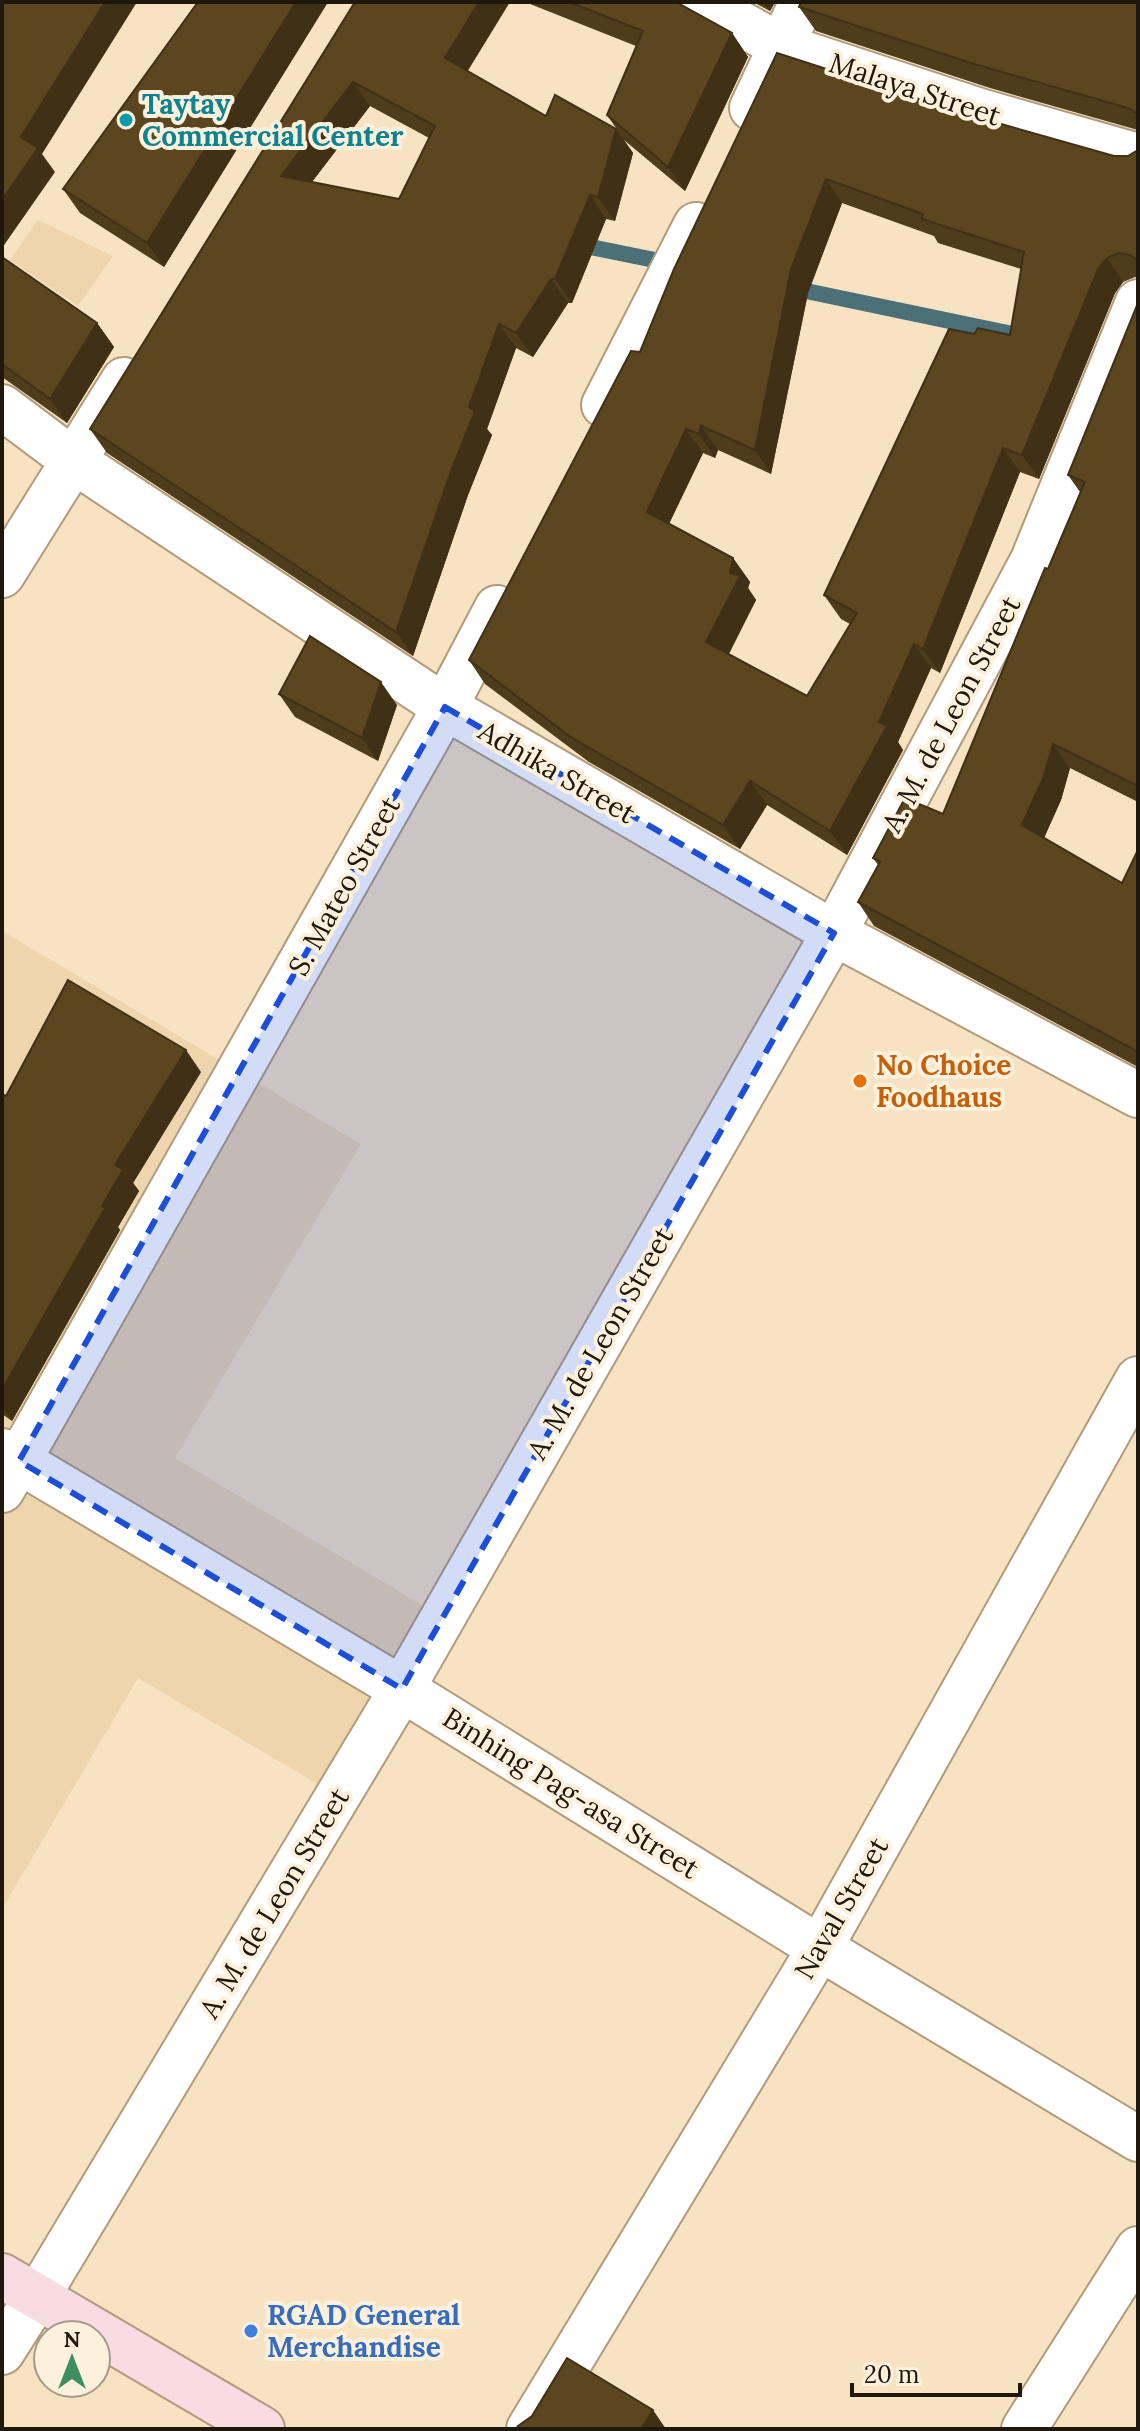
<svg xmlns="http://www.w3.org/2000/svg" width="1140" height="2431" font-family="Lora,serif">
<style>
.built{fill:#eed5ad}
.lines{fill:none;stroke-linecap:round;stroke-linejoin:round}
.stream{stroke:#4c7078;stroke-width:16}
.minor-casing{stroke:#b09c7d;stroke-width:48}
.tertiary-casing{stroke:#b09c7d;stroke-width:48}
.secondary-casing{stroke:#b09c7d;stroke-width:48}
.minor{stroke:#fff;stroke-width:44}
.tertiary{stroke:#fff;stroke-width:44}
.secondary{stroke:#f7dce3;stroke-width:44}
.wall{fill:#4f3c1b;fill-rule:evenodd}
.shaded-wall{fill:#403116}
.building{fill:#5c461f;stroke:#403116;stroke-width:2;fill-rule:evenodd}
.marked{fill:#1d4ed8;fill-opacity:0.2;stroke:#1d4ed8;stroke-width:6;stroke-dasharray:16 10;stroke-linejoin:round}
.culture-dot{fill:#0f9aa8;stroke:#fdf1dd;stroke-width:3}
.food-dot{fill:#e8710a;stroke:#fdf1dd;stroke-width:3}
.shop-dot{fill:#3f7fe0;stroke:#fdf1dd;stroke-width:3}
.labels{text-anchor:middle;stroke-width:8;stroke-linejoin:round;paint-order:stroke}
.street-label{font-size:28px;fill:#1f180c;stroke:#fdf1dd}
.culture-label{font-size:28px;font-weight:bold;fill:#0d838f;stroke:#fdf1dd;text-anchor:start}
.food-label{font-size:28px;font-weight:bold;fill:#c56008;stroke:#fdf1dd;text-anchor:start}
.shop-label{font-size:28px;font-weight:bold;fill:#366cbe;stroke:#fdf1dd;text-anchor:start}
</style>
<rect width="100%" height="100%" fill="#f7e2c1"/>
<g class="built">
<polygon points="38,220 113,256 78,306 10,260"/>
<polygon points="2,931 361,1144 175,1458 427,1608 321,1786 138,1678 2,1909"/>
</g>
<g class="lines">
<g class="stream">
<polyline points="576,244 674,264"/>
<polyline points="787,287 1031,338"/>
</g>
<defs>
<g id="minor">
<polyline points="701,2 781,46 983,112 1138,156"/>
<polyline points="752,108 802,2"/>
<polyline points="604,405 696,225"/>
<polyline points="2,407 74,461 445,707 834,933 1138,1095"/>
<polyline points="2,575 124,380"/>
<polyline points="2,1451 402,1689 820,1948 1138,2139"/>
<polyline points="2,1490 445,707 497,608"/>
<polyline points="2,2352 37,2297"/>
<polyline points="1024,2429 1138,2249"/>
</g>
<g id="tertiary">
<polyline points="37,2297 402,1689 834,933 1033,560 1138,302"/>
<polyline points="529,2429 820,1948 1138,1379"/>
</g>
<polyline id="secondary" points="2,2276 262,2429"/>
</defs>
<use href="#minor" class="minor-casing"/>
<use href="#tertiary" class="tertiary-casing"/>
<use href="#secondary" class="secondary-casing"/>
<use href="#minor" class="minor"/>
<use href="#tertiary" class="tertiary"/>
<use href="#secondary" class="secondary"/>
</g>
<g class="wall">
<polygon points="198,2 328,2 164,267 80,213 63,189"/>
<path d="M355,2L468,71L546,116L616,128L607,115L636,46L525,2H676L732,33L748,57L685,191L624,140L633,153L615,221L606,219L572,303H568L533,357L516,348L487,429L492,435L468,495L413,656L107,453L90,429ZM370,106L429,138L399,199L312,182Z"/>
<polygon points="753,2 775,2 770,11"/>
<polygon points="1138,2 1138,130 990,88 816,31 799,7"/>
<path d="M777,53L959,112L1114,156H1128L1138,150V278L1135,277L1123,282L1115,293L1039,479L1020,472L940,673L931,668L898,742L903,750L847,855L767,805L740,849L589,762L485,684L469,660L640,352ZM842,203L934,236L938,243L1021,269L1010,335L974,334L824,595L841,619L850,624L807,696L729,654L756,600L748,588L750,582L733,558L669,524L703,453L715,458L718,450L771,474L808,293Z"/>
<polygon points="2,257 97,323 114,347 67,423 2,377"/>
<polygon points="1138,303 1138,802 1070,768 1061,800 1044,838 1122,883 1138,850 1138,1067 874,926 858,902 879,866 873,858 943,814 1080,492 1068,475"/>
<polygon points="279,694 397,705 378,761 295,717"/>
<polygon points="201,1072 133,1183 139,1191 118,1227 120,1230 12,1421 2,1414 2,1094 6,1096"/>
</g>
<g class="shaded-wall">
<polygon points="105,2 137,2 42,154 55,172 2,248 2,200 21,137"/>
<polygon points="296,2 328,2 164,267 147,243"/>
<polygon points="479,2 510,2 461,82 445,58"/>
<polygon points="763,2 775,2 770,11"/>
<polygon points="732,33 748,57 685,191 668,167"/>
<polygon points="353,82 370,106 298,200 281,176"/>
<polygon points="616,129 633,153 615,221 598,197"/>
<polygon points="826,179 842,203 808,293 771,474 755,450 791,269"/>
<polygon points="590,195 606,219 572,303 555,279"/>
<polygon points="1107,258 1123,282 1115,293 1039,479 1022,455 1098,269"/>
<polygon points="551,279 568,303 533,357 516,333"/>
<polygon points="97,323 114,347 67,423 50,399"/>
<polygon points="499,324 516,348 487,429 492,435 468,495 413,656 396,632 451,471 469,407"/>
<polygon points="701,426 718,450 715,458 699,434"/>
<polygon points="686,429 703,453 663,536 647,512"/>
<polygon points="1003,448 1020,472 940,673 923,649"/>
<polygon points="733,558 750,582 748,588 756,600 722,666 706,642 730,573"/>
<polygon points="914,644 931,668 898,742 903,750 847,855 830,831"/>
<polygon points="381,682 397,705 378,761 362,738"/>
<polygon points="1053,744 1070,768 1061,800 1039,849 1022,825"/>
<polygon points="750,781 767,805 740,849 723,825"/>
<polygon points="186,1050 201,1072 133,1183 139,1191 118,1227 120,1230 12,1421 2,1406 2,1390 102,1206 115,1165"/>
<polygon points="653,2410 666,2429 641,2429"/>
</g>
<g class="building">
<polygon points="2,2 105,2 21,137 38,148 2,200"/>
<polygon points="198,2 296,2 147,243 63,189"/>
<path d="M355,2H479L445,58L546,116L555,95L616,129L598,197L590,195L555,279H551L516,333L499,324L469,407L475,411L451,471L396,632L90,429ZM353,82L435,126L399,199L281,176Z"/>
<polygon points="569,2 676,2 732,33 668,167 607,115 643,31"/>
<polygon points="801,2 1138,2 1138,114 1128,108 974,64 799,7"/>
<path d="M777,53L959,112L1114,156H1128L1138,150V261L1130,255L1119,253L1107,258L1098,269L1022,455L1003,448L923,649L914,644L879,722L887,726L830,831L750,781L723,825L572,738L469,660L631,351L640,352L674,269ZM826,179L923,214L922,219L1024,252L1010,335L978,328L974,334L949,329L824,595L857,613L807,696L706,642L740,576L730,573L733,558L647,512L686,429L699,434L701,426L755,450L791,269Z"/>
<polygon points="2,257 97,323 50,399 2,364"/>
<polygon points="1138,303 1138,786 1053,744 1044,776 1022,825 1122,883 1138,850 1138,1054 1133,1049 858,902 880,862 873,858 905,798 943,814 1045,568 1048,569 1085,482 1068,475"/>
<polygon points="310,636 381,682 362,738 279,694"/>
<polygon points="68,980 186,1050 115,1165 123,1170 102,1206 105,1208 2,1390 2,1094 6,1096"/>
<polygon points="567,2358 653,2410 641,2429 516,2429 518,2426 532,2416"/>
</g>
<path class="marked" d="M445,707L834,933L402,1689L19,1461Z"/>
<circle class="culture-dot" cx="126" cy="120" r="8"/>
<circle class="food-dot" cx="860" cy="1081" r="8"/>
<circle class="shop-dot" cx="251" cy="2331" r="8"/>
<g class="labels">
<g class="street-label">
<text transform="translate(915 89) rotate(18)" y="10">Malaya Street</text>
<text transform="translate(951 714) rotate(-62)" y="10">A. M. de Leon Street</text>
<text transform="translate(557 772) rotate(30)" y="10">Adhika Street</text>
<text transform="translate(344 886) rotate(-61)" y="10">S. Mateo Street</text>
<text transform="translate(600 1343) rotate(-60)" y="10">A. M. de Leon Street</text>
<text transform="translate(571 1793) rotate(32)" y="10">Binhing Pag-asa Street</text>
<text transform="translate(274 1903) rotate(-59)" y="10">A. M. de Leon Street</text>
<text transform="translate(841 1908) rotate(-60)" y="10">Naval Street</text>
</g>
<g class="culture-label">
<text x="142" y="114">Taytay<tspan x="142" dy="32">Commercial Center</tspan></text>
</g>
<g class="food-label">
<text x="876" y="1075">No Choice<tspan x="876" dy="32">Foodhaus</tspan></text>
</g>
<g class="shop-label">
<text x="267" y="2325">RGAD General<tspan x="267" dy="32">Merchandise</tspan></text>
</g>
</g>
<rect width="1140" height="2431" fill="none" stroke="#1f180c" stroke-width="8"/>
<g transform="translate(72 2359)"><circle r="38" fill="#fdf1dd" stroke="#a49a89" stroke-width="2"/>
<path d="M0-6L14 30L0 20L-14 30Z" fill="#3d8f61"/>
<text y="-12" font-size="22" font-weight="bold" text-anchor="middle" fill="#1f180c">N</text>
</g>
<path d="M852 2383v12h168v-12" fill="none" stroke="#1f180c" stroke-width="4"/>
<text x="864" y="2383" font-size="24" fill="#1f180c" stroke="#fdf1dd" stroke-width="6" paint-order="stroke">20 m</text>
</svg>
